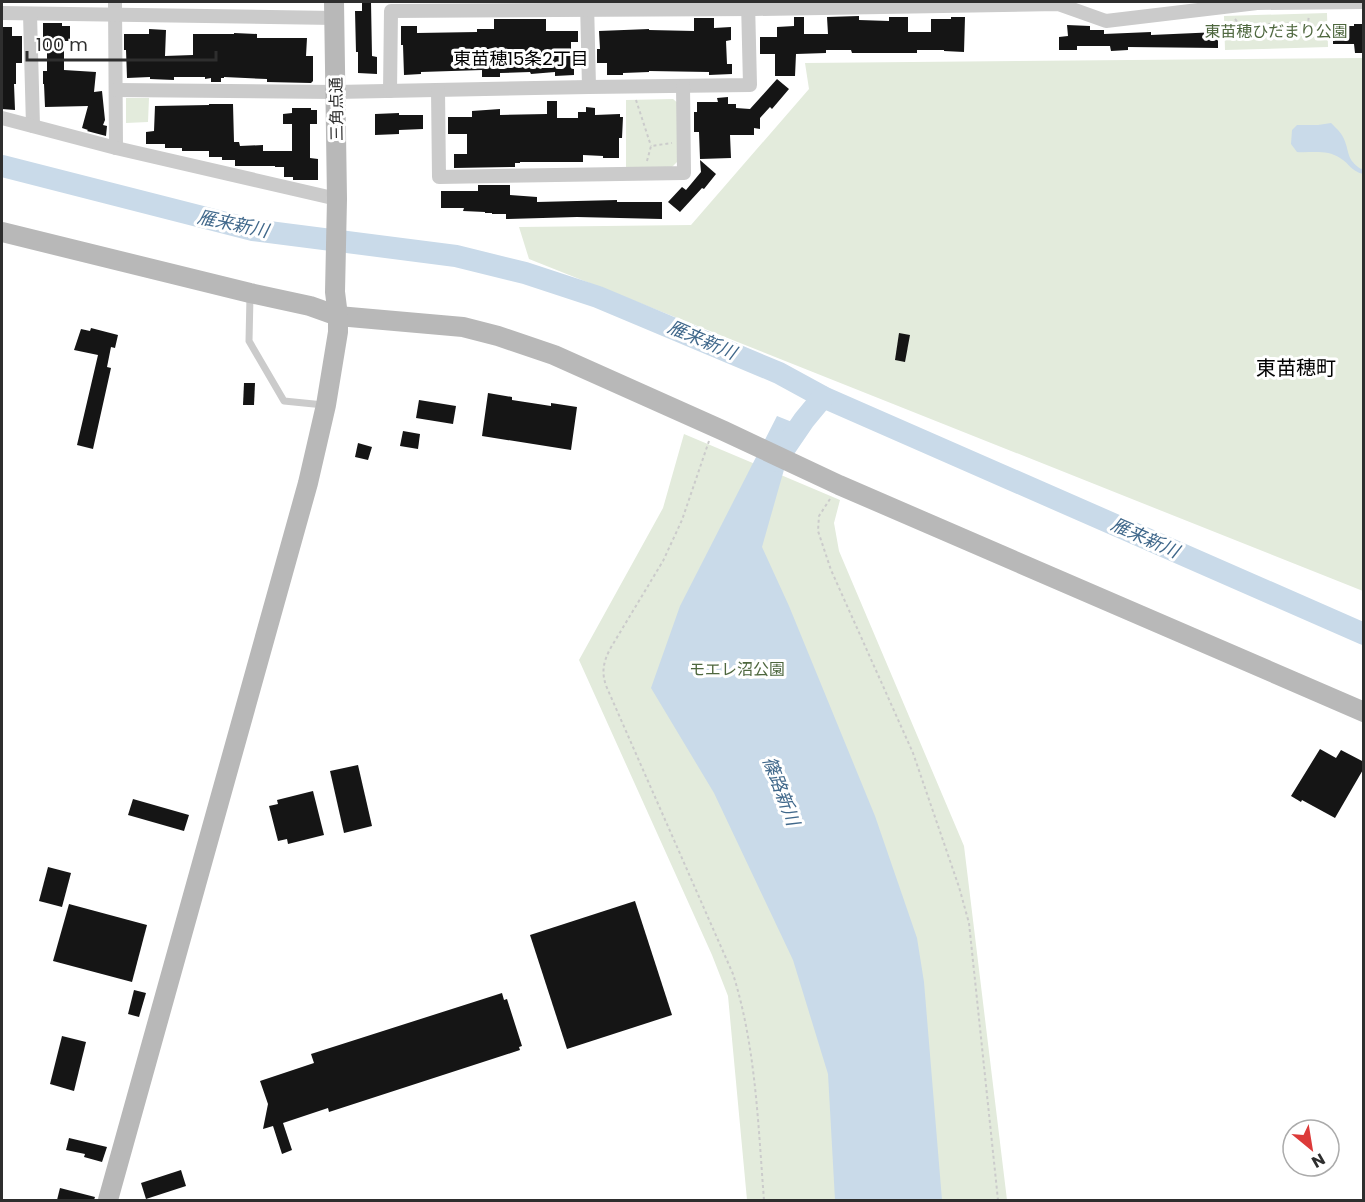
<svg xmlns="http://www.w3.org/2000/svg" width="1365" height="1202" font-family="Poppins,'Noto Sans JP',sans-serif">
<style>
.green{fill:#e3ebdc}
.water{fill:#c9dae9}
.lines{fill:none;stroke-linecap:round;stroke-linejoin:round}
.river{stroke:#c9dae9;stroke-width:22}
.building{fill:#151515}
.path{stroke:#cbcbcb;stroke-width:2;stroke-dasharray:3 3;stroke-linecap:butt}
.lane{stroke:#cbcbcb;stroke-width:7}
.street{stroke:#cbcbcb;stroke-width:14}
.secondary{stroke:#b8b8b8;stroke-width:20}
.labels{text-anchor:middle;stroke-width:6;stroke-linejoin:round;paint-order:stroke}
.park-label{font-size:16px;fill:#4e673e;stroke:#fff}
.street-label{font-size:16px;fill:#2e2e2e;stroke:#fff}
.neighbourhood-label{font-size:18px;fill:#000;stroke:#fff}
.water-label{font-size:18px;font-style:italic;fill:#40688b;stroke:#fff}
.quarter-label{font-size:20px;fill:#000;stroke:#fff}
</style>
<rect width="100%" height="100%" fill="#fff"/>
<g class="green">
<polygon points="1327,13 1328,47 1225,50 1224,16"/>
<polygon points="1363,58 1363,591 529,259 519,227 691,225 809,89 805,63"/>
<polygon points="126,98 149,98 148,122 126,123"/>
<polygon points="673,99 679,104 679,160 672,167 626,168 626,100"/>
<polygon points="684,434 840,500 834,523 839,551 964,846 1007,1200 747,1200 728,996 712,955 579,660 663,508"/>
</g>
<g class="water">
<path d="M1331,123C1336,128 1341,132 1344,139C1350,153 1346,159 1361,169L1363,168V174C1351,171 1350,164 1340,158C1327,149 1311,153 1297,152L1291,144L1292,130L1297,125H1318Z"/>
<polygon points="777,416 797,424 762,547 789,606 875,816 917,938 924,982 942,1200 835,1200 828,1074 793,960 714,793 651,688 680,606"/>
</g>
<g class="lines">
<g class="river">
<polyline points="2,166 253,230 456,256 525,273 598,297 779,373 823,397 1364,634"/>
<polyline points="776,461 804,420 823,397"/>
</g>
</g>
<g class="building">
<polygon points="362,2 371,2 372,56 377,57 377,74 358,73 358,52 356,52 355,11 362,11"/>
<polygon points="859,16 859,20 889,21 889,17 908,17 908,32 931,32 931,19 951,19 951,17 965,17 964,52 944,51 944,50 917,50 917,53 852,53 851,50 826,50 826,53 796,54 795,76 775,76 775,54 760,54 760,37 777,37 777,27 794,26 794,17 804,17 804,34 828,34 827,17"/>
<polygon points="694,18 714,18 714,28 731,27 731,40 726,41 727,64 732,64 732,74 709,75 709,72 649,71 649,72 623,73 623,75 607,75 607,63 597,63 597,49 600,49 599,31 649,29 649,30 694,31"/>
<polygon points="494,19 546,19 546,31 578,31 578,42 571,42 571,62 574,61 574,75 555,76 555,72 531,74 530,72 500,73 500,77 482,77 482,70 421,72 421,74 404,75 403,45 401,45 401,26 417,26 417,33 477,32 477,29 494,29"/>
<polygon points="43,23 62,23 62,26 70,26 70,41 64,41 64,70 96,72 94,92 102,91 105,120 103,125 107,126 106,136 87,131 88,130 82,128 88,106 45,107 44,84 43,84 43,71 47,71 47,41 43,41"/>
<polygon points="1354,24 1364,24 1364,53 1355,53 1354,44 1333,44 1333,26 1354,26"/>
<polygon points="1067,25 1090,26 1090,30 1104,30 1104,34 1151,32 1151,35 1218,32 1218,48 1128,47 1128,50 1111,51 1110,46 1077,46 1077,50 1059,50 1059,37 1068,36"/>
<polygon points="2,27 12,27 12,36 22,36 22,63 16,63 16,84 14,84 15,110 2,109"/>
<polygon points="149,29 166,30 165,56 193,55 193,34 234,34 234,33 257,34 257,38 307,38 306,56 313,56 313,81 311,83 267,82 267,79 224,77 224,78 221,78 221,82 211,82 211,78 205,79 205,77 174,77 174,80 150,79 150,77 127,78 126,50 124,50 124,34 149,34"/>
<polygon points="777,79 789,89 772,109 770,107 760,118 760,129 754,128 754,135 730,135 731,158 700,159 699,132 694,132 694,112 697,112 697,102 718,102 717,98 728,97 728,104 736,104 736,108 750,109"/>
<polygon points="547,101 557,101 557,118 578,118 578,112 586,112 586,107 595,108 595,115 620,114 620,117 623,117 622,138 619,138 619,158 603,158 603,156 583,155 583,162 520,162 520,163 515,163 515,167 454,168 454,154 467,154 467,134 448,134 448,117 472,117 472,111 500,109 500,115 547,114"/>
<polygon points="209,104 233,104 234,142 239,142 240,146 263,145 263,151 292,151 292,124 283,124 283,114 292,113 292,108 311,108 311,110 317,110 317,124 310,124 310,158 318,159 318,180 293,180 293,177 284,177 284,167 275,167 275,166 235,166 235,160 222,160 222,157 209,157 209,151 182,151 182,148 165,148 165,144 146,144 146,132 154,131 155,106 209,105"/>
<polygon points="399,113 399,115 423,115 423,129 399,130 399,134 375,135 375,114"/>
<polygon points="700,160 716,174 704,189 702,188 680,212 668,202 682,187 686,190 701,172"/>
<polygon points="478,185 510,185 510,195 537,197 537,202 617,200 617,202 662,202 662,219 577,217 506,219 506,214 492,214 492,213 485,213 485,212 463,211 464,208 441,208 441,191 478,191"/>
<polygon points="91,328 118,335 115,348 111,347 107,367 111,368 93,449 77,445 98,355 74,350 81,329 90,331"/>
<polygon points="899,333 910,335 905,362 895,360"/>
<polygon points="244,383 255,383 254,405 243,405"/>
<polygon points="488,393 512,397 512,400 551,406 551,403 577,407 571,450 482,436"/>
<polygon points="419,400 456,406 453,424 416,418"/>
<polygon points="403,431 420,434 418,449 400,446"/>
<polygon points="358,443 372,447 368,460 355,457"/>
<polygon points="1320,749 1336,758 1341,750 1364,762 1364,768 1335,818 1302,800 1301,802 1291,796"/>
<polygon points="358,765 372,826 344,833 330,771"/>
<polygon points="313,791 324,835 288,844 287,839 278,841 269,806 278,804 277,800"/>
<polygon points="133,799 189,815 184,831 128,815"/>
<polygon points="48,867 71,873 62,907 39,901"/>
<polygon points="635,901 672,1015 567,1049 530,935"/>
<polygon points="69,904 147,925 132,982 53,961"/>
<polygon points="134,990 146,993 139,1017 128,1014"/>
<polygon points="502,993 504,1000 507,999 522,1046 519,1047 520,1050 329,1112 328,1108 283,1123 292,1150 282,1154 273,1126 263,1129 268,1104 260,1081 314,1063 311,1054"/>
<polygon points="62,1036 86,1042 74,1091 50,1084"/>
<polygon points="69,1138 107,1147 102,1162 84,1157 85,1154 66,1150"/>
<polygon points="181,1170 186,1186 146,1199 141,1183"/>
<polygon points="60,1188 95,1197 94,1200 57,1200"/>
</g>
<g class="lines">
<g class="path">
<polyline points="1235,19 1240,25 1308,23 1309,15"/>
<polyline points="636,100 651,146"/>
<polyline points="647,161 651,146 672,143"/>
<path d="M709,441L682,520L663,561L610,649C603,663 601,673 607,688L733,974C756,1047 758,1125 764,1200"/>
<polyline points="830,499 819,516 818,531 831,570 913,753 959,887 969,923 998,1200"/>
</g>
<polyline class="lane" points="250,296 249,341 284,401 324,405"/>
<g class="street">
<polyline points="115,2 116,148"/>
<polyline points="587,2 589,87"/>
<polyline points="2,13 335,18"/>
<polyline points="30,14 33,126"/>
<polyline points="116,90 336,92 589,87 750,85 748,2"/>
<polyline points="438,90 439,177 684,173 683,86"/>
<polyline points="390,91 391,11 755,9 1058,4 1106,21 1257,3 1364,2"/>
<polyline points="2,118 116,148 337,199"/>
</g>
<g class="secondary">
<polyline points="2,232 250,293 310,306 338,316 463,327 498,336 554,355 724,431 839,485 1364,712"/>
<polyline points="108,1200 308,483 326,405 338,332 338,316 335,292 337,199 334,2"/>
</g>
</g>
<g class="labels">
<g class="park-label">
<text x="1276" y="37">東苗穂ひだまり公園</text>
<text x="737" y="675">モエレ沼公園</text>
</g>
<g class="street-label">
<text transform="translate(336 109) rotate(-91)" y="6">三角点通</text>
</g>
<g class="neighbourhood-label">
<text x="521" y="65">東苗穂15条2丁目</text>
</g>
<g class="water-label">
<text transform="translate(233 224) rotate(12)" y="6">雁来新川</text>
<text transform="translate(702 340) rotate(23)" y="6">雁来新川</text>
<text transform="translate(1145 538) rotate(24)" y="6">雁来新川</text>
<text transform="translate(781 791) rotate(69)" y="6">篠路新川</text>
</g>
<g class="quarter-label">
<text x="1296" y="375">東苗穂町</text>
</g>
</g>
<rect width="1365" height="1202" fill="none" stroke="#2e2e2e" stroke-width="6"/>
<g transform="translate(1311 1148) rotate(150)"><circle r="28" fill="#ffffff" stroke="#ababab" stroke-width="1.5"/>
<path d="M0-4.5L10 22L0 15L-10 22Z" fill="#dc3a39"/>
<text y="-9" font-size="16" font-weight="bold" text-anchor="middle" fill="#2e2e2e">N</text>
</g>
<path d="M27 51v9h189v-9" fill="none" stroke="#2e2e2e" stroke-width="3"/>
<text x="36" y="51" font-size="18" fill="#2e2e2e" stroke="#ffffff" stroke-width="4.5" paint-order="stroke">100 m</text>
</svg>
